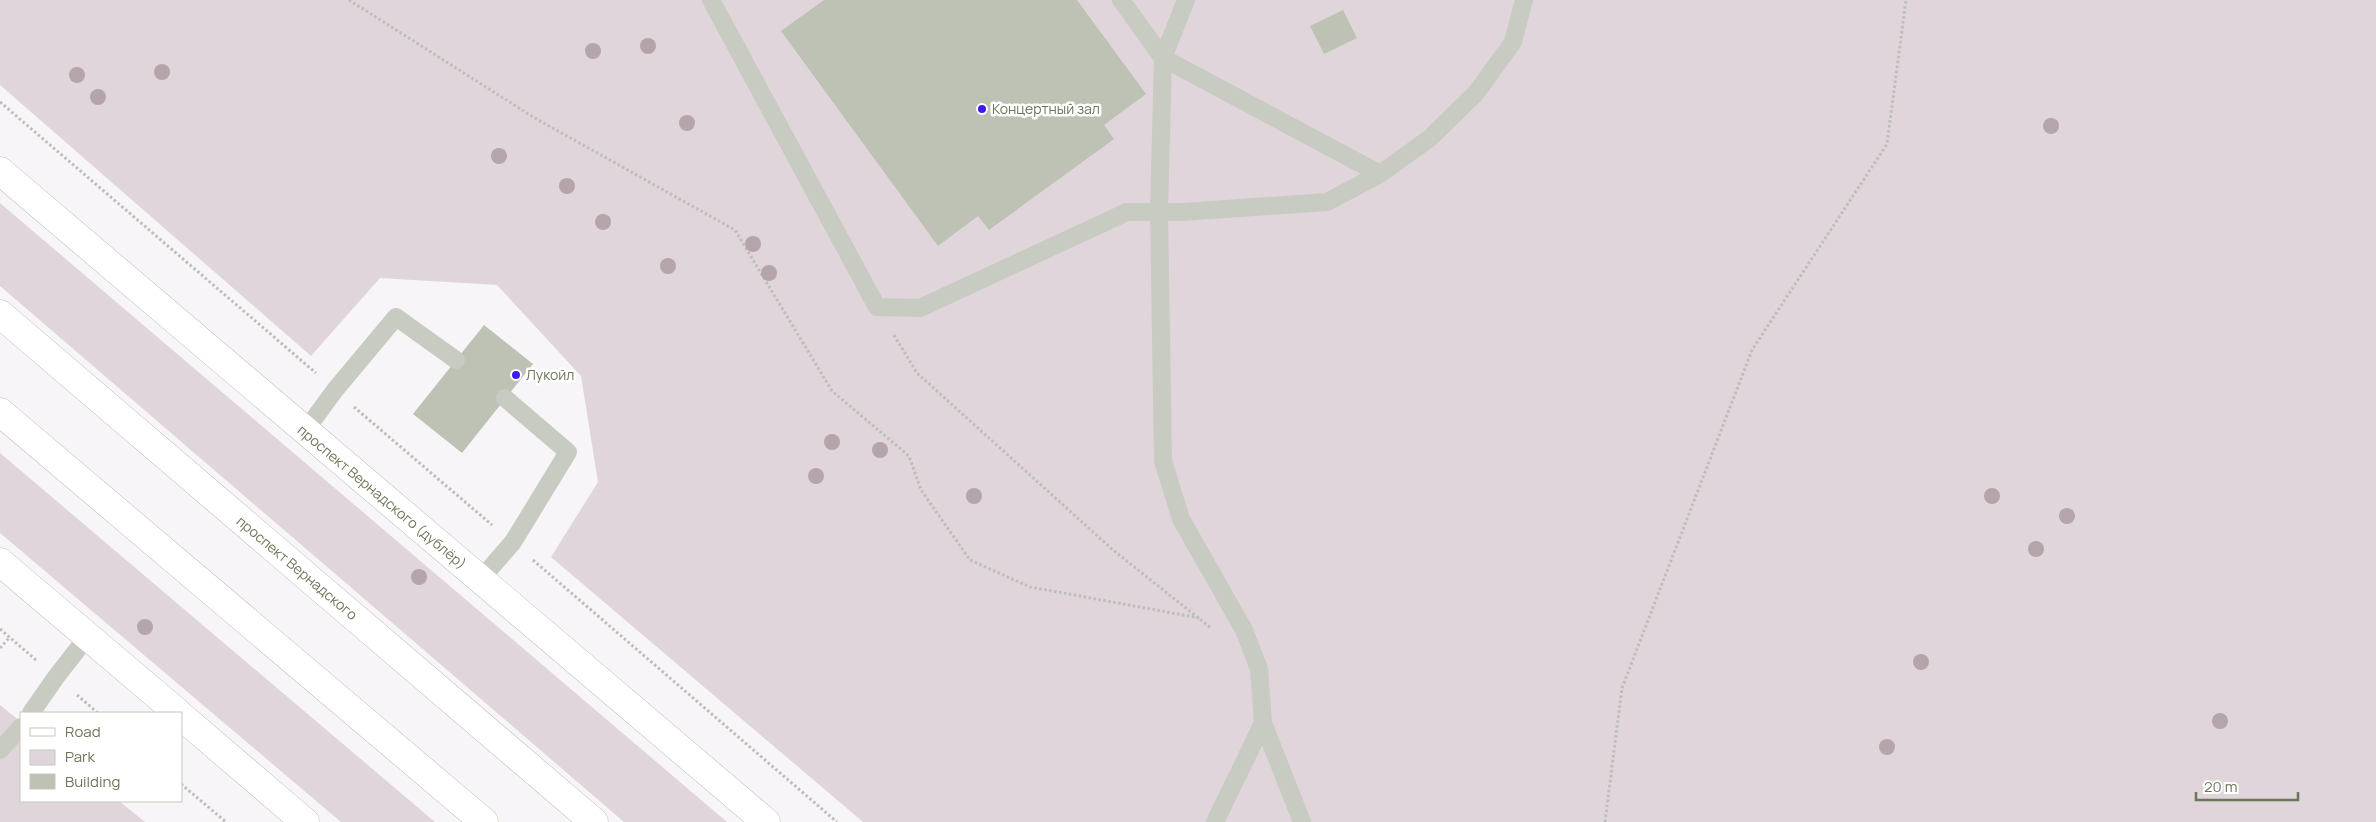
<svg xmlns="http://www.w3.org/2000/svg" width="2376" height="822" font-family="Manrope,sans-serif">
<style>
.green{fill:#e0d5da}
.building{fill:#bdc2b5}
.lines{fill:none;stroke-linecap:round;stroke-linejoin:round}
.secondary-casing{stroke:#bbc0b4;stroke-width:29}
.primary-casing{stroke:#b9beb3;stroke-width:29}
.path{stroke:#bcbfb8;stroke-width:3;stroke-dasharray:2.5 2.5;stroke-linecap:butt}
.lane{stroke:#c8cbc2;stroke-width:18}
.secondary{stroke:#fff;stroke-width:28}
.primary{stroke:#fff;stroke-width:28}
.tree{fill:#b5a5aa}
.poi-dot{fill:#411af3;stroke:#fff;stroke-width:2}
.labels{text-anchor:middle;stroke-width:5;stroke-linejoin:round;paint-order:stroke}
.poi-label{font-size:14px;fill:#6a7758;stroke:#fff;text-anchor:start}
.street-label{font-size:14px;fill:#6a7758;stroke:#fff}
</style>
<rect width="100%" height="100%" fill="#f8f5f8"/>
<g class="green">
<polygon points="0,0 2376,0 2376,822 863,822 551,557 598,482 581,376 497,285 380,278 311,356 0,85"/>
<polygon points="0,203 727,822 624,822 0,286"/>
<polygon points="0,453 435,822 341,822 0,533"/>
<polygon points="0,705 21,722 21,801 119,801 145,822 0,822"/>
</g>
<g class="building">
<polygon points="824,0 1077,0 1146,94 1104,125 1114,139 989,230 978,216 938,246 781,31"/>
<polygon points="1343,10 1357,38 1324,54 1310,26"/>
<polygon points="484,325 533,364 462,453 413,414"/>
</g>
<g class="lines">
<defs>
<g id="secondary">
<polyline points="0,171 766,822"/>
<polyline points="0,562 178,713"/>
<polyline points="181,716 305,822"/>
</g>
<g id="primary">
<polyline points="0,314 594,822"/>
<polyline points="0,412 484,822"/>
</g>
</defs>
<use href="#secondary" class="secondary-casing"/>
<use href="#primary" class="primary-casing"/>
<g class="path">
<polyline points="349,0 533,117 735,230 832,391 909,456 921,490 970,560 1030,587 1200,618"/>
<polyline points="0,102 316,373"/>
<polyline points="894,335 917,373 1113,550 1211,628"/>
<polyline points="354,407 492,525"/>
<polyline points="533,560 837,822"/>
<polyline points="0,629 36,660"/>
<polyline points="0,648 9,638"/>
<polyline points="77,695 98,713"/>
<polyline points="181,784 226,822"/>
<polyline points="1605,822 1622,688 1752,350 1887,144 1906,0"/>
</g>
<g class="lane">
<polyline points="711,0 877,307 920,308 1127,212 1182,212 1327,202 1380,174 1430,138 1476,93 1513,42 1524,0"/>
<polyline points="1121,0 1163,58 1380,174"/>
<polyline points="1186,0 1163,58 1159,211 1163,461 1181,519 1244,630 1259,669 1263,723 1302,822"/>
<polyline points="305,431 335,390 396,317 456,360"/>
<polyline points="480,580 513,542 568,452 505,398"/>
<polyline points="31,713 56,677 88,636"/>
<polyline points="0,750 21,727"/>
<polyline points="1215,822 1263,723"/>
</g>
<use href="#secondary" class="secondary"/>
<use href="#primary" class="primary"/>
</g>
<g class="tree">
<circle cx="648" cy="46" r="8"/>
<circle cx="593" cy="51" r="8"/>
<circle cx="162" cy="72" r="8"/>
<circle cx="77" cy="75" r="8"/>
<circle cx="98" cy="97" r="8"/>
<circle cx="687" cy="123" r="8"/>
<circle cx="2051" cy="126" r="8"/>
<circle cx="499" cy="156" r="8"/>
<circle cx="567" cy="186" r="8"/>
<circle cx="603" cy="222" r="8"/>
<circle cx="753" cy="244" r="8"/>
<circle cx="668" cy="266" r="8"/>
<circle cx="769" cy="273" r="8"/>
<circle cx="832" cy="442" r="8"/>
<circle cx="880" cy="450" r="8"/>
<circle cx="816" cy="476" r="8"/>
<circle cx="974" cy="496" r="8"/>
<circle cx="1992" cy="496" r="8"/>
<circle cx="2067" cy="516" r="8"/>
<circle cx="2036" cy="549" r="8"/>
<circle cx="419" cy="577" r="8"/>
<circle cx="145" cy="627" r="8"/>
<circle cx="1921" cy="662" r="8"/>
<circle cx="2220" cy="721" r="8"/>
<circle cx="1887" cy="747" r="8"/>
</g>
<g class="poi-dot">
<circle cx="982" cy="109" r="5"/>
<circle cx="516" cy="375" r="5"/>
</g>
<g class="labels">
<g class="poi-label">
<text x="992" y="114">Концертный зал</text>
<text x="526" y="380">Лукойл</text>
</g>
<g class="street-label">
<text transform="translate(382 497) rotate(40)" y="5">проспект Вернадского (дублёр)</text>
<text transform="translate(297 568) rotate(40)" y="5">проспект Вернадского</text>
</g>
</g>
<rect x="20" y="712" width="162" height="90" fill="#ffffff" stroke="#c3c9bc"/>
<rect x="30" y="728" width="25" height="8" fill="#ffffff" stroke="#c3c9bc"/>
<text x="65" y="737" font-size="15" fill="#6a7758">Road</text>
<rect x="30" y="750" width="25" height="15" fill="#e0d5da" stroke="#c3c9bc"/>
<text x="65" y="762" font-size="15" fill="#6a7758">Park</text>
<rect x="30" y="774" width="25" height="15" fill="#bdc2b5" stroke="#c3c9bc"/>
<text x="65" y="787" font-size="15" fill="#6a7758">Building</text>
<path d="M2196 792v8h102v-8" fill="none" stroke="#6a7758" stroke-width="2.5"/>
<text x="2204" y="792" font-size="15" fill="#6a7758" stroke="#ffffff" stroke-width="4" paint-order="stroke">20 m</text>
</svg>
